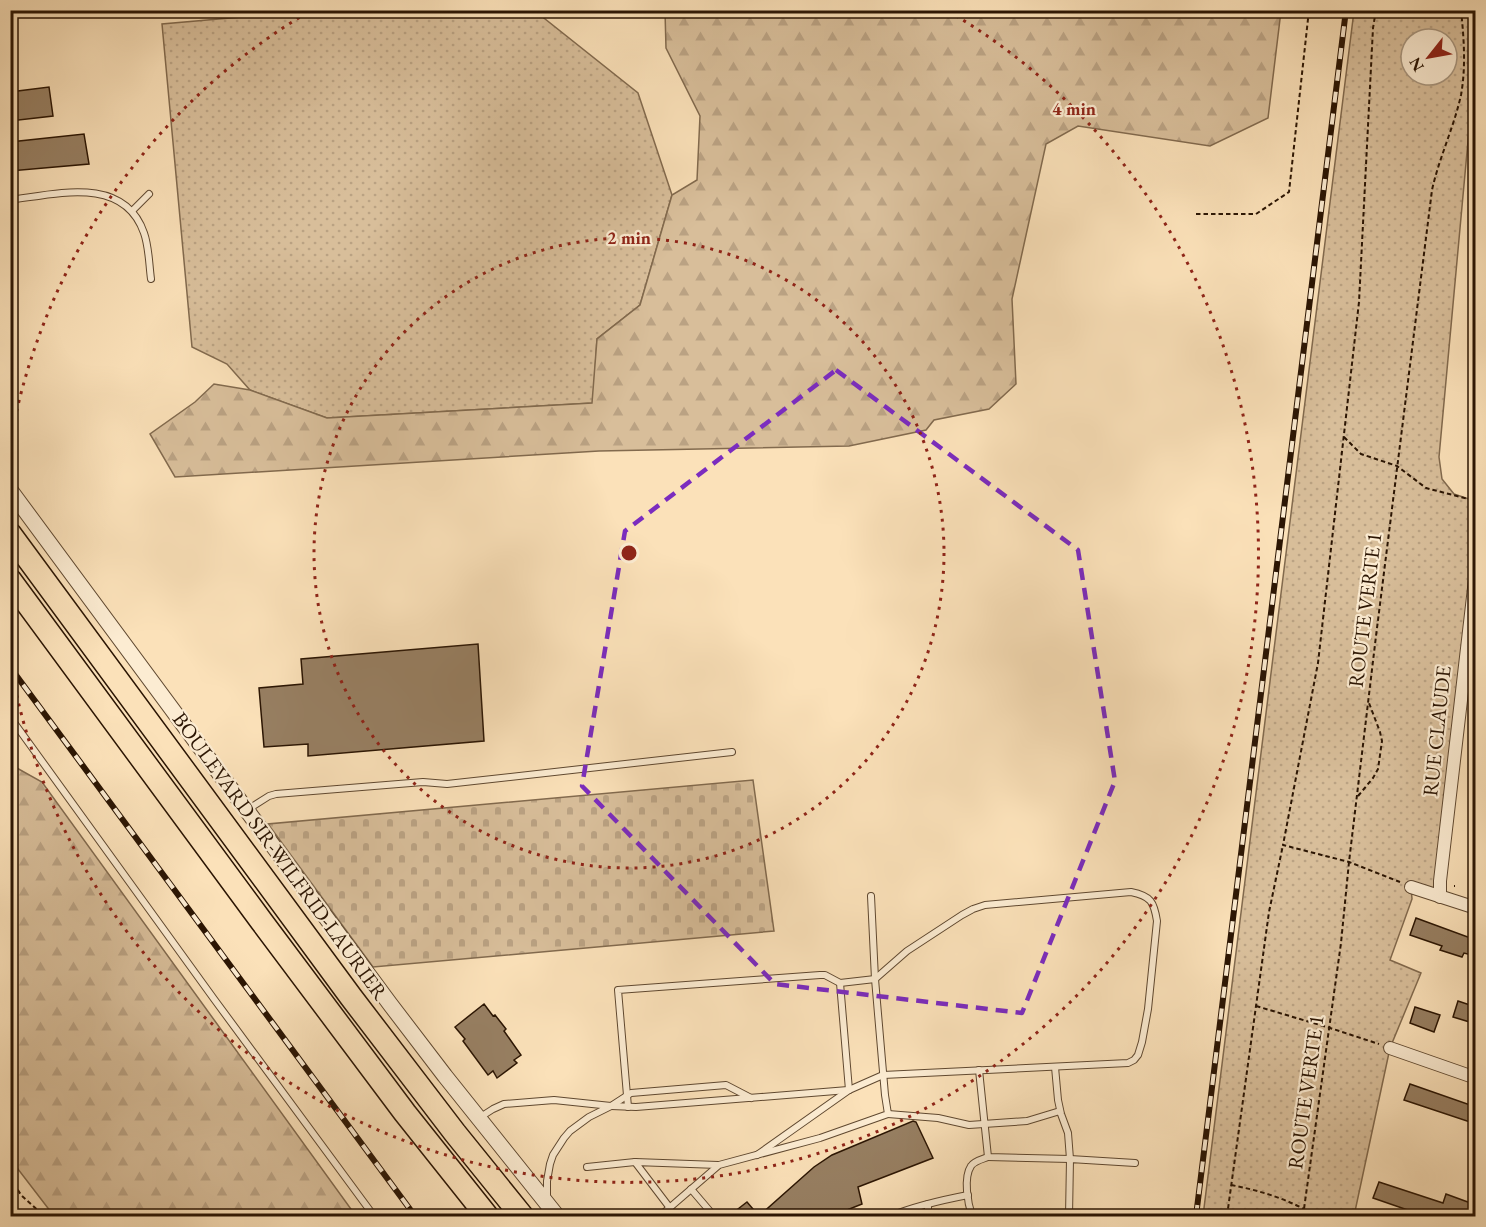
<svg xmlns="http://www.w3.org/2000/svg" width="1486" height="1227" font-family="'EB Garamond',serif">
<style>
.grass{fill:url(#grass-dots);stroke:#826a4e;stroke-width:1.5;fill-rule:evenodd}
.forest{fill:url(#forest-firs);stroke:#826a4e;stroke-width:1.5}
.cemetery{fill:url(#cemetery-stones);stroke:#826a4e;stroke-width:1.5}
.building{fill:#977f62;stroke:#2b1503;stroke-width:1.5}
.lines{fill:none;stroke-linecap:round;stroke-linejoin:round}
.service-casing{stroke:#5f4830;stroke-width:8}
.minor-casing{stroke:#5f4830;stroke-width:14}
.tertiary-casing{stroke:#5f4830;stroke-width:17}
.motorway-casing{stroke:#2b1503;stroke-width:25}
.path{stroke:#2b1503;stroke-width:2;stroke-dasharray:4.5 3;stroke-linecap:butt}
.service{stroke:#fcecd2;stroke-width:6}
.minor{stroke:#fcecd2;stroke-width:12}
.tertiary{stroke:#fcecd2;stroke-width:15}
.motorway{stroke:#fbe1b9;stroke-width:22}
.rail-casing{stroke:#2b1503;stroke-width:6}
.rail{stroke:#fcecd2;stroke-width:4;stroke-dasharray:11;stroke-linecap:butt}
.marked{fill:none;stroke:#7b2cbf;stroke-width:4.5;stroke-dasharray:12 8;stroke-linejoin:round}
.ring{fill:none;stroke:#8f2418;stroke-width:3;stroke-dasharray:3 6}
.labels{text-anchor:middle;stroke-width:4.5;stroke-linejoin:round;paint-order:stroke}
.street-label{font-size:21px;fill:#2b1503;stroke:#fcecd2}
.centre{fill:#8f2418;stroke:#fcecd2;stroke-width:3}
.ring-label{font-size:18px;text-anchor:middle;font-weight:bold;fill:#8f2418;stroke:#fcecd2;stroke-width:4.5;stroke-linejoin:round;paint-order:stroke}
</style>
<defs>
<pattern id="grass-dots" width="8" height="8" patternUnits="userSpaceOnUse" patternTransform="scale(1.5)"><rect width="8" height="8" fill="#d8be9a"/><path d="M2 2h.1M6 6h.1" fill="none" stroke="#baa283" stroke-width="1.8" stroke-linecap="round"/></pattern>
<pattern id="forest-firs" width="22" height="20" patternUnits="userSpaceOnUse" patternTransform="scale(1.5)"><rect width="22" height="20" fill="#d8be9a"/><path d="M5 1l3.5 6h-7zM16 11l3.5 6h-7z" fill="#baa283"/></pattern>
<pattern id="cemetery-stones" width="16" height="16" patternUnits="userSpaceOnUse" patternTransform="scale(1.5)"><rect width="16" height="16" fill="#d8be9a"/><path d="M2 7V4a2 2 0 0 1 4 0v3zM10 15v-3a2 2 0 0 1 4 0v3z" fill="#baa283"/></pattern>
</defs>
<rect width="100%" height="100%" fill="#fbe1b9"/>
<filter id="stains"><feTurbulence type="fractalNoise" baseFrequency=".00333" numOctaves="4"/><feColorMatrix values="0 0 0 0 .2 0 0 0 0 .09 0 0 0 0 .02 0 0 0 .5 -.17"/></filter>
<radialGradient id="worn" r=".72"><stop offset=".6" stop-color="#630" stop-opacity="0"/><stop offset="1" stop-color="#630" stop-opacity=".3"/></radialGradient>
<g class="grass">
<polygon points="322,10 535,11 638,93 672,195 640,305 597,339 593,403 327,418 250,390 227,364 192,347 162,24"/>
<path d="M1354,11H1475V65L1439,457L1442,479L1454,494L1475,501L1476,571L1440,897L1411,887L1412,899L1390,960L1421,973L1390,1048L1354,1216H1203ZM1411,39H1447V75H1411Z"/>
</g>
<g class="forest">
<polygon points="665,11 1281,11 1268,118 1210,146 1078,126 1046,144 1012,299 1016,384 989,409 934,420 926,430 849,446 599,451 175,477 150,434 195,402 214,384 250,390 327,418 592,403 597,339 640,305 672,195 697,180 700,116 666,48"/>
<polygon points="11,749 15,767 42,782 356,1216 54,1216 11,1160"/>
</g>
<polygon class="cemetery" points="753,780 774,931 373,967 268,824"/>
<g class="building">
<polygon points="49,87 53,116 10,121 10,92"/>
<polygon points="84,134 89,164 10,171 10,142"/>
<polygon points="478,644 484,741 308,756 308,744 264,747 259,688 303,684 301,659"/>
<polygon points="1416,918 1476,940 1476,956 1464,953 1462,957 1440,950 1442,946 1410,935"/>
<polygon points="1458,1001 1476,1007 1476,1016 1473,1023 1453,1017"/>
<polygon points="484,1004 493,1016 495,1015 506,1029 504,1031 521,1055 514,1060 517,1063 497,1078 493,1071 488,1075 463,1041 465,1039 455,1027"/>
<polygon points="1415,1007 1440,1015 1434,1032 1410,1023"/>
<polygon points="1410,1084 1476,1107 1476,1124 1404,1100"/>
<polygon points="913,1121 916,1122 933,1158 858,1187 862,1204 832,1216 729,1216 747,1202 759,1216 814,1167 832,1155"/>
<polygon points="1379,1182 1443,1203 1446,1194 1476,1205 1472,1216 1425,1216 1373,1198"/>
</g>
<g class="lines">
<defs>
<g id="service">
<path d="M10,200C56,194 124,175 144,233C149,247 149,264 151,279"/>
<polyline points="132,211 149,194"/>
<polyline points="10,717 214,999 374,1216"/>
<polyline points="247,810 269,796 276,794 423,782 447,784 732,752"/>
<polyline points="979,1070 988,1157 1070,1159 1068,1133 1061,1114 1058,1100 1055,1067"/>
<polyline points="628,1107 618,990 820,975 825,975 840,983 849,1090"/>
<polyline points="888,1114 938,1118 969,1125 1027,1121 1060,1111"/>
<polyline points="479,1118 493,1109 504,1104 554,1100 611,1106 636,1107 848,1090"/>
<path d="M757,1155L849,1090L883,1075L1128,1063L1134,1060L1138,1055L1142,1042L1148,1009L1157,921C1154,902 1151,896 1131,892L985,905L973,909L962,915L907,951L875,979L840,983"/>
<polyline points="587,1167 635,1162"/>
<polyline points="691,1189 714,1216"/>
<polyline points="547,1198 547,1181 550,1164 553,1155 564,1138 570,1131 589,1117 611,1106 631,1093 726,1085 751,1098"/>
<polyline points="670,1208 635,1162 718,1165"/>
<polyline points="660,1216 719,1165 820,1138 888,1114 885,1095 875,979 871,896"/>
<path d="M891,1216C915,1206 942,1200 968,1195"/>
<polyline points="928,1216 928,1204"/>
<path d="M972,1216C968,1204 963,1178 971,1166C974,1161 983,1159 988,1157"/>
<polyline points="1069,1216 1070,1159 1135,1163"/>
</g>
<g id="minor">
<polyline points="1411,887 1476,908"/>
<polyline points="1440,897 1440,881 1476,571"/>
<polyline points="1390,1048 1476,1078"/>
</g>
<polyline id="tertiary" points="10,490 390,1004 445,1076 557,1216"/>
<g id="motorway">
<polyline points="10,534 351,997 455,1133 522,1216"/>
<polyline points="10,580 262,922 405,1113 487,1216"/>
</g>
</defs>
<use href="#service" class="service-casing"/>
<use href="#minor" class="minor-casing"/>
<use href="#tertiary" class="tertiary-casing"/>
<use href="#motorway" class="motorway-casing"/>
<g class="path">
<polyline points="1376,10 1373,28 1359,302 1318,663 1283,845 1349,862 1400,882"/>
<polyline points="1196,214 1256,214 1289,192 1309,10"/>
<polyline points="1344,437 1361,454 1397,466 1426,488 1476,501"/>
<polyline points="1358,796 1373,778 1378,769 1382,741 1380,732 1369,703"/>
<polyline points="1454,886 1455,886"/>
<polyline points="1256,1006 1330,1028 1379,1044"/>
<polyline points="10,1177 21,1195 44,1216"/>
<path d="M1231,1185C1257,1190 1281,1197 1304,1209"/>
<polyline points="1304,1211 1323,1212 1344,1216"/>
<polyline points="1227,1216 1269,912 1283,845"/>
<path d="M1303,1216L1341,943L1349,862L1376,636L1432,190C1439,158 1454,127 1461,95C1466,67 1464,39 1461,10"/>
<polyline points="1357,1216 1363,1211"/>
</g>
<use href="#service" class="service"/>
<use href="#minor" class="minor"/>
<use href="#tertiary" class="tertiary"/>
<use href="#motorway" class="motorway"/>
<defs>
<g id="rail">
<polyline points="10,667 415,1216"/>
<polyline points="1196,1216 1346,10"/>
</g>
</defs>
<use href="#rail" class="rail-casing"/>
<use href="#rail" class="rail"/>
</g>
<path class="marked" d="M836,370L1078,550L1115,781L1022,1013L775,984L582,786L625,531Z"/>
<g class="ring">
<circle cx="629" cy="553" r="315"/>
<path d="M11 438A629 629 0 0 1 310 11M948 11A629 629 0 1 1 11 668"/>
</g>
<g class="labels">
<g class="street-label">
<text transform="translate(1365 610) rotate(-83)" y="7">ROUTE VERTE 1</text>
<text transform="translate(1437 731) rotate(-84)" y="7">RUE CLAUDE</text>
<text transform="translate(280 856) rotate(54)" y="7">BOULEVARD SIR-WILFRID-LAURIER</text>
<text transform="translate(1306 1092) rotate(-82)" y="7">ROUTE VERTE 1</text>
</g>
</g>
<circle cx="629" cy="553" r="9" class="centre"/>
<g class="ring-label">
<text x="1074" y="115">4 min</text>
<text x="629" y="244">2 min</text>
</g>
<rect width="1486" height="1227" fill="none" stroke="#fbe1b9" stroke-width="36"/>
<rect x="12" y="12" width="1462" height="1203" fill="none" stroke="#2b1503" stroke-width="3"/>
<rect x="18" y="18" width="1450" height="1191" fill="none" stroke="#2b1503" stroke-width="1.5"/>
<g transform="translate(1429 57) rotate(239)"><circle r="28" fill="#fcecd2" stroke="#a8967f" stroke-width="1.5"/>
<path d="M0-4.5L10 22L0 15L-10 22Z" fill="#8f2418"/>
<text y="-9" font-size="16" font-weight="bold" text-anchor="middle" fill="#2b1503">N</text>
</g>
<rect width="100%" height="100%" filter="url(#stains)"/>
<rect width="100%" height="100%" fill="url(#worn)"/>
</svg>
